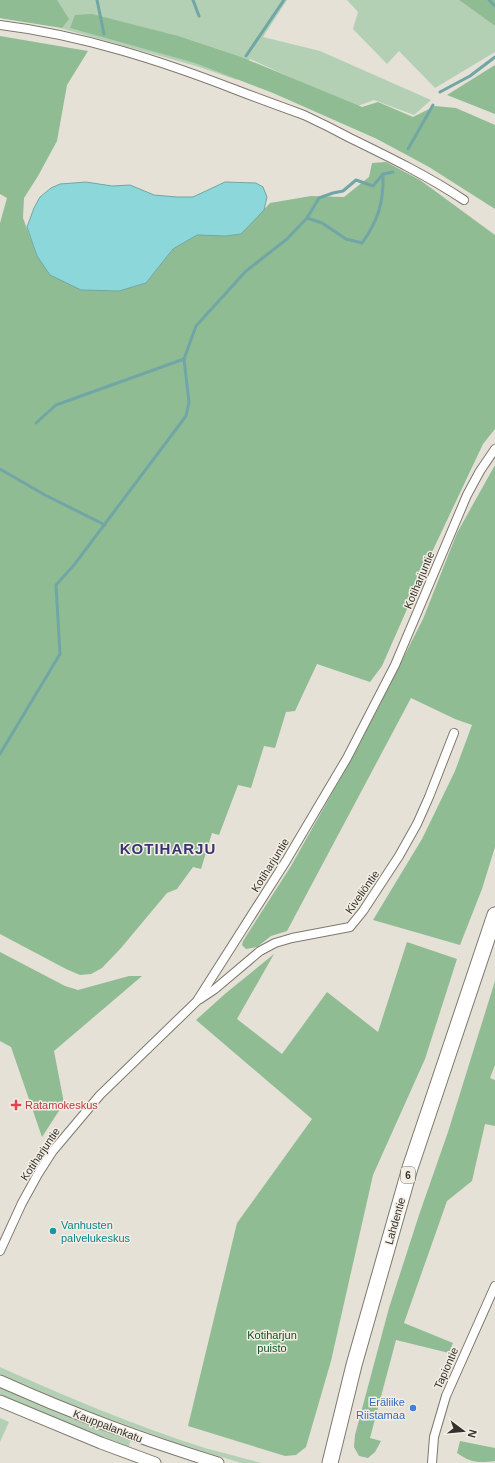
<svg xmlns="http://www.w3.org/2000/svg" width="495" height="1463" font-family="Arial,sans-serif">
<style>
.green{fill:#b3d0b5}
.forest{fill:#90bc93}
.water{fill:#8bd7d9;stroke:#71a6a6}
.lines{fill:none;stroke-linecap:round;stroke-linejoin:round}
.stream{stroke:#71a6a6;stroke-width:3}
.street-casing{stroke:#7d796e;stroke-width:10}
.secondary-casing{stroke:#7d796e;stroke-width:13}
.highway-casing{stroke:#7d796e;stroke-width:17}
.street{stroke:#fff;stroke-width:8}
.secondary{stroke:#fff;stroke-width:11}
.highway{stroke:#fff;stroke-width:15}
.health-dot{fill:#e0444e;stroke:#f3eee3;stroke-width:1.5}
.culture-dot{fill:#0f9aa8;stroke:#f3eee3;stroke-width:1.5}
.shop-dot{fill:#3f7fe0;stroke:#f3eee3;stroke-width:1.5}
.labels{text-anchor:middle;stroke-width:3;stroke-linejoin:round;paint-order:stroke}
.shield{fill:#f3eee3;stroke:#6d6a64;stroke-width:1}
.shield-label{font-size:10px;font-weight:bold;fill:#34322e}
.street-label{font-size:11px;fill:#34322e;stroke:#f3eee3}
.health-label{font-size:11px;fill:#be3a42;stroke:#f3eee3;text-anchor:start}
.culture-label{font-size:11px;fill:#0d838f;stroke:#f3eee3;text-anchor:start}
.park-label{font-size:11px;fill:#0e521e;stroke:#f3eee3}
.shop-label{font-size:11px;fill:#366cbe;stroke:#f3eee3;text-anchor:end}
.district-label{font-size:15px;font-weight:bold;letter-spacing:1px;fill:#393470;stroke:#f3eee3}
</style>
<rect width="100%" height="100%" fill="#e5e1d6"/>
<g class="green">
<polygon points="41,0 287,0 263,37 320,51 431,100 414,115 374,100 355,107 250,59 237,80 196,66 60,28"/>
<polygon points="347,0 459,0 495,26 495,52 435,88 399,51 387,64 353,29 358,12"/>
<path d="M0,1367C67,1397 135,1426 205,1448C224,1453 243,1458 261,1463H241L174,1442L74,1406L0,1374Z"/>
<path d="M0,1388L52,1411L130,1441L129,1447C86,1430 42,1414 0,1394Z"/>
<polygon points="0,1418 9,1422 0,1442"/>
</g>
<g class="forest">
<polygon points="0,0 57,0 69,19 62,28 5,19 0,18"/>
<polygon points="459,0 495,0 495,26"/>
<polygon points="92,14 178,36 241,57 362,107 378,102 413,117 435,106 456,108 495,125 495,209 429,167 377,139 273,93 195,63 70,28 75,15"/>
<polygon points="0,36 88,51 67,85 57,141 38,176 24,198 23,218 37,256 146,283 173,249 197,235 226,236 241,234 270,203 311,196 344,197 369,177 372,163 386,162 420,180 495,235 495,429 483,444 433,550 382,666 370,682 317,664 295,711 286,712 275,748 264,746 251,788 238,785 219,835 212,833 201,869 193,867 177,889 167,893 121,948 102,968 91,974 80,975 66,969 0,934 0,223 7,198 0,194"/>
<polygon points="495,65 495,114 447,95"/>
<polygon points="495,465 495,847 482,889 460,945 373,920 422,839 455,771 472,725 455,719 411,698 287,931 271,936 257,947 246,949 242,945 243,941 291,866 357,749 423,619 457,533"/>
<polygon points="407,942 457,959 425,1059 373,1175 331,1361 306,1447 296,1455 285,1456 188,1426 237,1223 312,1119 196,1020 226,993 274,954 237,1019 282,1054 327,992 378,1032"/>
<polygon points="0,952 65,986 78,990 129,976 142,976 54,1051 64,1103 42,1137 11,1047 0,1041"/>
<polygon points="495,981 495,1065 490,1078 495,1080 495,1126 485,1124 472,1181 447,1201 404,1323 453,1343 449,1353 396,1340 370,1438 381,1441 375,1452 368,1458 359,1456 354,1447 355,1435 389,1308 419,1215 448,1132"/>
<path d="M460,1441L495,1448V1461C478,1463 471,1463 457,1453Z"/>
</g>
<polygon class="water" points="86,182 112,186 130,185 154,195 177,197 193,197 225,182 256,183 263,187 267,197 264,210 241,234 226,236 197,235 173,249 146,283 119,291 81,290 50,275 37,256 27,227 34,208 40,197 51,188 60,184"/>
<g class="lines">
<g class="stream">
<polyline points="97,0 104,34"/>
<polyline points="193,0 199,16"/>
<polyline points="489,0 495,6"/>
<polyline points="246,56 284,0"/>
<polyline points="440,92 470,76 495,57"/>
<polyline points="408,149 433,105"/>
<path d="M307,218L322,223L346,239L362,243C378,221 384,202 383,174L393,172"/>
<polyline points="36,423 56,405 184,359"/>
<polyline points="0,469 45,495 105,525"/>
<polyline points="0,754 60,654 56,585 74,565 186,416 189,402 184,359 196,326 246,271 287,239 307,218 319,198 333,193 343,191 356,180 373,186 383,174"/>
</g>
<defs>
<g id="street">
<path d="M0,25C82,35 162,61 239,91C260,99 282,107 304,115C319,122 335,130 350,138C389,157 428,176 464,200"/>
<polyline points="200,999 215,989 260,951 275,943 292,938 350,927 363,911 399,856 417,824 429,797 454,733"/>
<polyline points="0,1251 22,1203 38,1174 52,1152 100,1095 197,1001 286,861 347,758 395,665 467,495 480,471 495,449"/>
<polyline points="432,1463 434,1437 446,1396 495,1286"/>
</g>
<g id="secondary">
<path d="M0,1381C71,1413 143,1440 218,1463"/>
<polyline points="0,1401 101,1443 155,1463"/>
</g>
<polyline id="highway" points="330,1463 354,1365 410,1168 495,915"/>
</defs>
<use href="#street" class="street-casing"/>
<use href="#secondary" class="secondary-casing"/>
<use href="#highway" class="highway-casing"/>
<use href="#street" class="street"/>
<use href="#secondary" class="secondary"/>
<use href="#highway" class="highway"/>
</g>
<path class="health-dot" d="M14 1099h4v4h4v4h-4v4h-4v-4h-4v-4h4z"/>
<circle class="culture-dot" cx="53" cy="1231" r="4"/>
<circle class="shop-dot" cx="413" cy="1408" r="4"/>
<g class="labels">
<rect class="shield" x="401" y="1167" width="14" height="16" rx="3"/>
<g class="shield-label">
<text x="408" y="1179">6</text>
</g>
<g class="street-label">
<text transform="translate(419 580) rotate(-67)" y="4">Kotiharjuntie</text>
<text transform="translate(270 865) rotate(-58)" y="4">Kotiharjuntie</text>
<text transform="translate(362 892) rotate(-55)" y="4">Kiveliöntie</text>
<text transform="translate(40 1154) rotate(-56)" y="4">Kotiharjuntie</text>
<text transform="translate(395 1221) rotate(-74)" y="4">Lahdentie</text>
<text transform="translate(446 1368) rotate(-66)" y="4">Tapiontie</text>
<text transform="translate(108 1426) rotate(21)" y="4">Kauppalankatu</text>
</g>
<g class="health-label">
<text x="25" y="1109">Ratamokeskus</text>
</g>
<g class="culture-label">
<text x="61" y="1229">Vanhusten<tspan x="61" dy="13">palvelukeskus</tspan></text>
</g>
<g class="park-label">
<text x="272" y="1339">Kotiharjun<tspan x="272" dy="13">puisto</tspan></text>
</g>
<g class="shop-label">
<text x="405" y="1406">Eräliike<tspan x="405" dy="13">Riistamaa</tspan></text>
</g>
<g class="district-label">
<text x="168" y="854">KOTIHARJU</text>
</g>
</g>
<g transform="translate(463 1431) rotate(106)" stroke="#f3eee3" stroke-width="3" paint-order="stroke">
<path d="M0-3L7 15L0 10L-7 15Z" fill="#34322e"/>
<text y="-6" font-size="11" font-weight="bold" text-anchor="middle" fill="#34322e">N</text>
</g>
</svg>
